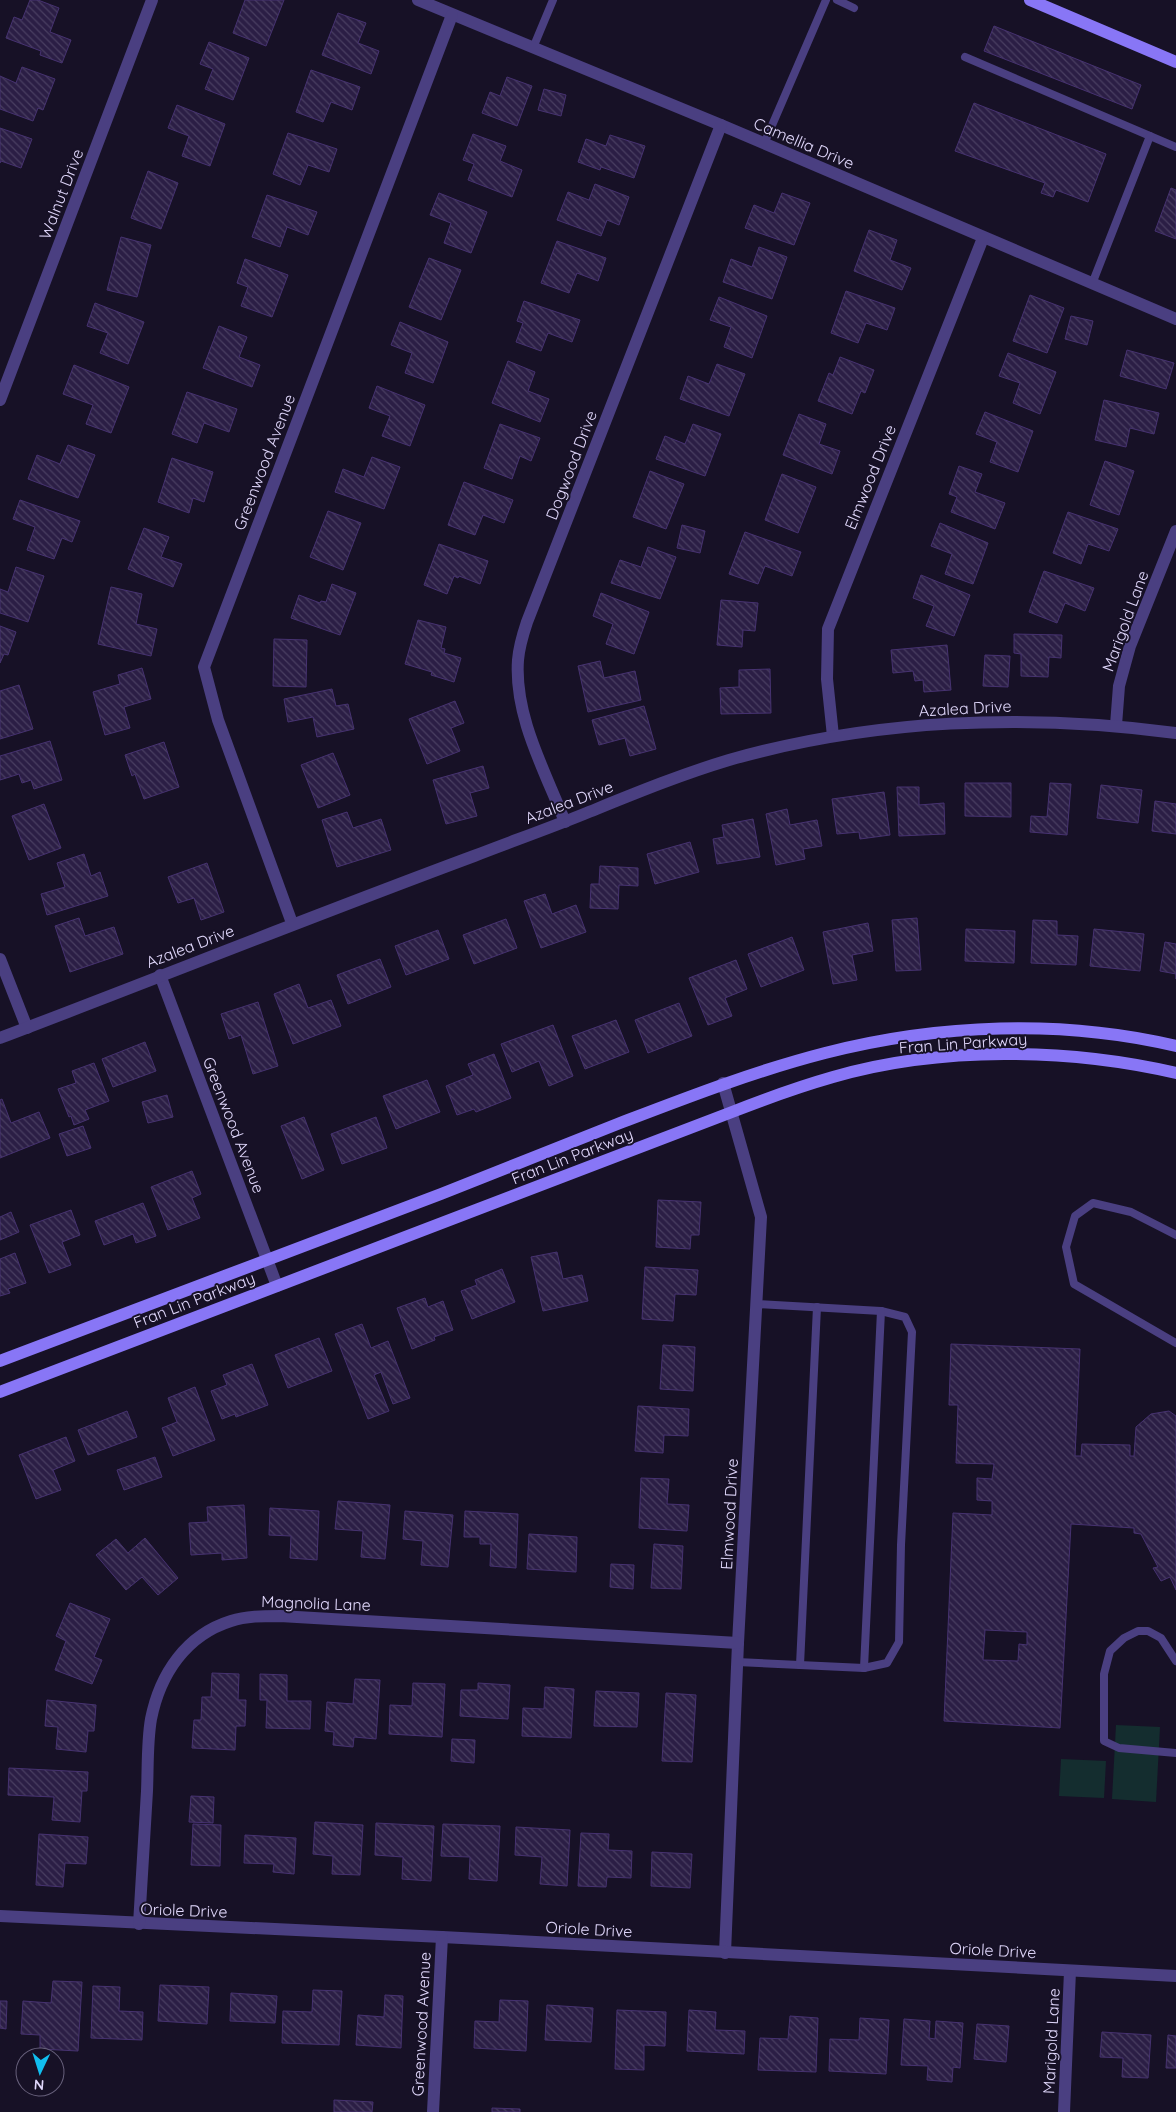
<svg xmlns="http://www.w3.org/2000/svg" width="1176" height="2112" font-family="Quicksand,sans-serif">
<style>
.pitch{fill:#142d2f}
.building{fill:url(#building-back-hatch);stroke:#463270;fill-rule:evenodd}
.lines{fill:none;stroke-linecap:round;stroke-linejoin:round}
.lane{stroke:#4a3f81;stroke-width:8}
.street{stroke:#4a3f81;stroke-width:12}
.secondary{stroke:#8876f6;stroke-width:12}
.labels{text-anchor:middle;stroke-width:4;stroke-linejoin:round;paint-order:stroke}
.street-label{font-size:16px;fill:#e1d8fc;stroke:#171126}
</style>
<defs>
<pattern id="building-back-hatch" width="6" height="6" patternUnits="userSpaceOnUse" patternTransform="scale(1.25)"><rect width="6" height="6" fill="#2b1e45"/><path d="M-1 5l2 2M0 0l6 6M5-1l2 2" fill="none" stroke="#493e61"/></pattern>
</defs>
<rect width="100%" height="100%" fill="#171126"/>
<g class="pitch">
<polygon points="1116,1725 1160,1727 1156,1802 1112,1799"/>
<polygon points="1061,1759 1106,1761 1104,1798 1059,1796"/>
</g>
<g class="building">
<polygon points="30,0 38,0 59,8 50,32 71,40 62,63 40,55 41,51 6,38 14,17 22,20"/>
<polygon points="245,0 284,0 266,46 233,33"/>
<polygon points="338,13 366,23 358,43 379,51 371,74 322,55"/>
<polygon points="994,26 1141,85 1132,109 984,51"/>
<polygon points="209,42 249,58 233,100 205,89 213,69 200,64"/>
<polygon points="22,67 55,79 43,110 38,108 33,121 0,109 0,76 16,83"/>
<polygon points="311,70 360,87 352,110 331,102 323,122 296,112"/>
<polygon points="507,77 532,86 517,126 482,113 490,92 500,96"/>
<polygon points="544,89 566,95 561,116 538,110"/>
<polygon points="974,103 1106,154 1088,202 1056,190 1053,197 1041,193 1045,183 955,151"/>
<polygon points="177,105 225,124 210,166 182,156 189,136 168,128"/>
<polygon points="0,128 32,139 21,168 1,161 0,163"/>
<polygon points="288,133 337,149 329,172 308,165 300,185 273,174"/>
<polygon points="473,134 506,146 500,161 522,170 512,197 468,180 474,164 463,160"/>
<polygon points="610,135 645,146 634,178 601,167 600,170 578,162 586,139 606,146"/>
<polygon points="148,171 178,183 161,229 131,218"/>
<polygon points="595,184 629,197 619,225 607,220 601,236 557,220 568,192 589,200"/>
<polygon points="1171,188 1176,190 1176,239 1155,231"/>
<polygon points="439,193 487,212 471,253 444,243 451,223 430,215"/>
<polygon points="782,193 810,203 794,245 745,228 754,205 774,213"/>
<polygon points="267,195 317,212 308,235 287,227 280,247 252,237"/>
<polygon points="869,230 897,240 890,260 911,268 902,290 854,271"/>
<polygon points="121,237 151,245 137,297 107,290"/>
<polygon points="557,241 606,258 598,281 577,273 569,293 541,283"/>
<polygon points="759,247 787,257 772,299 723,282 731,259 752,267"/>
<polygon points="429,258 461,270 441,320 409,307"/>
<polygon points="245,259 288,275 272,317 241,306 248,287 237,283"/>
<polygon points="846,291 895,308 887,330 866,323 858,343 831,333"/>
<polygon points="1030,295 1064,308 1047,353 1013,341"/>
<polygon points="719,297 767,316 752,358 724,347 731,327 710,320"/>
<polygon points="524,301 580,320 572,342 548,333 541,351 516,342 523,323 517,321"/>
<polygon points="95,303 144,322 128,364 100,353 108,333 87,326"/>
<polygon points="1071,316 1093,321 1087,345 1065,339"/>
<polygon points="400,322 448,342 433,383 405,373 412,353 391,345"/>
<polygon points="219,326 247,337 239,357 260,365 252,387 203,368"/>
<polygon points="1127,350 1174,363 1166,389 1120,376"/>
<polygon points="1008,353 1056,372 1040,414 1013,403 1020,383 999,376"/>
<polygon points="840,357 874,370 865,393 861,391 852,414 818,401 829,373 833,375"/>
<polygon points="508,361 535,372 528,391 549,399 540,422 492,403"/>
<polygon points="717,364 745,374 729,416 680,399 688,376 709,384"/>
<polygon points="74,365 129,387 111,433 86,424 93,405 63,394"/>
<polygon points="377,386 425,405 410,446 382,436 390,416 369,408"/>
<polygon points="187,392 237,409 229,432 204,423 197,443 172,434"/>
<polygon points="1104,400 1159,413 1154,434 1130,428 1126,447 1095,440"/>
<polygon points="985,412 1033,431 1018,472 990,462 997,442 976,434"/>
<polygon points="799,414 826,424 819,444 840,451 832,474 783,455"/>
<polygon points="500,424 540,438 531,461 520,456 512,479 484,468"/>
<polygon points="693,424 721,434 705,476 656,459 665,436 685,444"/>
<polygon points="68,445 95,455 78,498 28,479 37,455 60,464"/>
<polygon points="372,457 400,467 384,509 335,492 343,469 364,477"/>
<polygon points="172,458 213,472 204,502 193,498 189,513 158,502"/>
<polygon points="1105,461 1134,471 1119,515 1090,505"/>
<polygon points="959,466 982,474 975,492 1005,503 995,529 951,512 957,497 949,494"/>
<polygon points="650,471 684,484 666,529 633,517"/>
<polygon points="782,474 816,487 798,533 765,520"/>
<polygon points="464,482 513,500 504,523 483,515 475,535 448,525"/>
<polygon points="20,500 80,521 72,542 62,538 54,559 27,550 35,527 13,519"/>
<polygon points="328,511 361,523 343,570 310,557"/>
<polygon points="1068,512 1118,529 1109,551 1088,544 1081,564 1053,553"/>
<polygon points="940,523 988,543 973,584 945,574 952,554 931,546"/>
<polygon points="682,525 705,531 700,553 677,548"/>
<polygon points="144,528 169,537 161,557 182,564 173,587 128,569"/>
<polygon points="745,532 801,552 792,576 765,566 758,584 729,574"/>
<polygon points="439,544 488,561 480,584 459,576 458,578 454,576 447,594 424,585"/>
<polygon points="648,547 676,557 660,599 611,583 620,560 641,567"/>
<polygon points="16,567 44,576 28,622 0,613 0,589 8,592"/>
<polygon points="1044,571 1094,588 1085,611 1065,603 1057,623 1029,612"/>
<polygon points="921,575 970,595 954,636 926,626 934,606 913,598"/>
<polygon points="332,584 356,593 340,635 291,618 299,595 320,603 321,601 326,602"/>
<polygon points="111,587 142,594 136,624 157,629 151,656 98,644"/>
<polygon points="601,593 649,612 634,654 606,644 613,624 593,616"/>
<polygon points="721,600 758,603 755,631 743,630 742,647 717,645"/>
<polygon points="418,620 446,627 441,648 445,649 444,653 461,658 454,682 431,675 432,672 405,664"/>
<polygon points="0,626 16,632 8,655 4,654 0,663"/>
<polygon points="1014,634 1062,635 1061,658 1049,657 1048,677 1021,676 1021,654 1014,653"/>
<polygon points="274,639 307,640 306,687 273,686"/>
<polygon points="947,645 951,690 924,692 923,680 915,681 913,671 893,673 891,650"/>
<polygon points="985,655 1010,656 1008,687 983,686"/>
<polygon points="600,661 604,678 635,671 641,700 588,712 578,666"/>
<polygon points="142,668 151,699 124,707 130,728 105,735 93,692 120,684 118,675"/>
<polygon points="770,669 771,713 721,714 720,688 739,687 739,670"/>
<polygon points="19,685 33,729 0,739 0,691"/>
<polygon points="332,689 336,706 348,704 354,729 317,737 313,717 288,722 284,699"/>
<polygon points="455,701 464,723 451,728 460,751 427,764 409,719"/>
<polygon points="644,706 656,749 630,756 625,738 599,745 592,720"/>
<polygon points="50,741 62,780 34,789 31,780 22,783 19,774 0,780 0,756"/>
<polygon points="164,742 179,787 144,799 135,774 132,776 125,755"/>
<polygon points="333,753 350,795 318,808 301,765"/>
<polygon points="483,766 489,788 470,793 477,816 446,824 433,780"/>
<polygon points="965,783 1011,783 1011,817 965,816"/>
<polygon points="1050,783 1071,784 1067,835 1030,832 1031,816 1047,817"/>
<polygon points="1101,785 1142,790 1138,823 1097,818"/>
<polygon points="897,787 919,787 919,805 944,803 945,834 899,836"/>
<polygon points="884,792 890,835 860,839 859,832 837,834 832,799"/>
<polygon points="1155,801 1176,804 1176,834 1152,831"/>
<polygon points="44,804 61,848 29,860 12,816"/>
<polygon points="787,809 790,825 817,820 822,846 803,849 805,859 776,865 766,814"/>
<polygon points="347,812 353,828 381,819 391,850 337,867 322,820"/>
<polygon points="753,819 760,857 717,864 713,839 724,837 722,825"/>
<polygon points="690,842 699,872 655,884 647,854"/>
<polygon points="84,854 91,876 100,872 108,896 47,915 41,894 65,887 57,863"/>
<polygon points="207,863 224,912 201,920 194,898 178,903 168,877"/>
<polygon points="600,866 638,868 638,886 619,885 618,909 590,908 591,884 599,884"/>
<polygon points="545,894 552,914 576,905 586,932 541,948 524,901"/>
<polygon points="79,918 85,936 114,927 123,954 70,972 55,926"/>
<polygon points="917,918 921,970 896,971 892,920"/>
<polygon points="506,919 517,948 474,964 463,935"/>
<polygon points="1033,920 1057,921 1057,935 1078,936 1076,965 1031,963"/>
<polygon points="868,923 873,951 852,955 857,980 833,984 823,932"/>
<polygon points="966,929 1015,931 1014,963 965,961"/>
<polygon points="1094,929 1144,934 1140,971 1090,966"/>
<polygon points="438,930 449,959 406,975 395,946"/>
<polygon points="792,937 804,970 761,987 748,954"/>
<polygon points="1165,942 1176,944 1176,979 1176,974 1160,971"/>
<polygon points="380,959 391,987 348,1004 337,975"/>
<polygon points="736,960 747,989 725,998 732,1016 708,1025 689,978"/>
<polygon points="299,984 308,1008 331,1000 341,1026 293,1044 274,994"/>
<polygon points="258,1002 278,1066 253,1074 241,1035 229,1039 221,1014"/>
<polygon points="679,1003 692,1036 648,1053 635,1020"/>
<polygon points="616,1020 629,1052 585,1069 572,1036"/>
<polygon points="553,1025 573,1076 549,1086 539,1061 512,1072 501,1044"/>
<polygon points="145,1042 156,1071 113,1087 102,1059"/>
<polygon points="494,1054 511,1098 476,1112 474,1109 457,1115 446,1086 473,1075 468,1064"/>
<polygon points="94,1063 109,1101 85,1110 89,1119 74,1125 71,1116 69,1117 58,1089 76,1083 72,1071"/>
<polygon points="427,1080 440,1112 396,1129 383,1096"/>
<polygon points="167,1095 173,1117 148,1123 142,1102"/>
<polygon points="2,1099 11,1123 39,1112 50,1138 0,1158 0,1100"/>
<polygon points="304,1117 324,1170 302,1179 281,1126"/>
<polygon points="376,1117 387,1148 342,1164 331,1134"/>
<polygon points="83,1126 91,1148 67,1156 59,1134"/>
<polygon points="192,1171 201,1194 192,1198 200,1218 168,1230 151,1187"/>
<polygon points="658,1200 701,1202 699,1235 691,1235 690,1249 656,1247"/>
<polygon points="143,1203 156,1236 136,1243 133,1234 104,1245 95,1221"/>
<polygon points="71,1210 80,1235 62,1242 71,1265 49,1273 30,1225"/>
<polygon points="11,1212 19,1232 0,1240 0,1217"/>
<polygon points="557,1252 563,1279 582,1275 588,1301 543,1311 531,1257"/>
<polygon points="15,1253 26,1283 8,1289 10,1293 0,1296 0,1259"/>
<polygon points="645,1267 698,1270 696,1295 675,1294 673,1321 642,1319"/>
<polygon points="502,1269 515,1302 472,1319 461,1291 477,1285 475,1280"/>
<polygon points="425,1298 428,1307 443,1301 453,1330 434,1337 435,1340 412,1349 397,1308"/>
<polygon points="362,1324 371,1348 388,1341 410,1398 393,1404 381,1372 374,1375 389,1411 368,1419 335,1334"/>
<polygon points="319,1338 332,1371 288,1388 275,1355"/>
<path d="M951,1344L1080,1349L1075,1456H1081L1082,1444L1130,1445V1456H1134L1136,1427L1151,1414L1169,1411L1176,1416V1590L1170,1577L1161,1581L1153,1568L1158,1567L1141,1534L1134,1533V1528L1071,1524L1060,1728L944,1721L953,1513L992,1515V1501L977,1500V1478L992,1479L994,1464L956,1463L958,1405H949ZM985,1630L1027,1632V1645L1019,1644L1018,1661L983,1660Z"/>
<polygon points="663,1345 695,1347 693,1391 660,1389"/>
<polygon points="252,1364 268,1405 236,1417 235,1414 222,1419 211,1391 227,1385 223,1375"/>
<polygon points="195,1387 215,1440 173,1456 162,1428 177,1422 168,1398"/>
<polygon points="638,1406 689,1409 688,1436 664,1435 663,1453 635,1451"/>
<polygon points="127,1411 137,1437 88,1455 78,1430"/>
<polygon points="66,1437 75,1461 53,1470 61,1490 36,1499 19,1455"/>
<polygon points="155,1457 162,1477 124,1490 117,1470"/>
<polygon points="641,1478 669,1479 667,1504 689,1505 687,1531 639,1528"/>
<polygon points="338,1501 390,1505 385,1559 361,1557 363,1531 335,1529"/>
<polygon points="244,1505 247,1558 222,1560 222,1553 191,1555 189,1523 208,1522 207,1507"/>
<polygon points="270,1508 319,1511 317,1560 290,1558 291,1536 269,1535"/>
<polygon points="405,1511 453,1515 448,1567 421,1565 423,1541 403,1539"/>
<polygon points="465,1511 518,1514 516,1568 490,1566 491,1544 480,1544 480,1537 464,1537"/>
<polygon points="529,1534 577,1537 576,1572 527,1569"/>
<polygon points="145,1538 178,1578 158,1595 142,1577 126,1590 96,1555 116,1539 128,1553"/>
<polygon points="654,1544 683,1546 681,1589 651,1588"/>
<polygon points="611,1564 634,1565 633,1589 610,1587"/>
<polygon points="70,1603 110,1619 94,1657 102,1660 92,1684 55,1670 66,1641 56,1636"/>
<polygon points="212,1673 239,1674 238,1700 246,1700 245,1726 236,1726 235,1750 192,1748 194,1720 201,1720 202,1697 211,1697"/>
<polygon points="260,1674 287,1675 287,1701 311,1701 310,1729 266,1728 267,1700 260,1700"/>
<polygon points="355,1679 380,1680 376,1739 354,1737 353,1747 333,1745 334,1732 325,1731 327,1702 353,1704"/>
<polygon points="413,1683 445,1684 442,1737 389,1734 390,1705 412,1706"/>
<polygon points="478,1683 510,1685 508,1719 460,1716 461,1690 478,1690"/>
<polygon points="545,1687 574,1689 571,1738 522,1736 523,1708 544,1709"/>
<polygon points="596,1691 639,1693 637,1727 594,1726"/>
<polygon points="666,1693 696,1695 692,1762 662,1761"/>
<polygon points="47,1700 96,1705 94,1731 88,1731 86,1752 56,1749 58,1727 45,1726"/>
<polygon points="452,1739 475,1740 474,1763 451,1761"/>
<polygon points="9,1768 88,1772 87,1791 82,1791 80,1822 52,1820 54,1797 8,1795"/>
<polygon points="191,1796 214,1797 213,1823 189,1822"/>
<polygon points="315,1822 363,1825 360,1875 332,1874 333,1856 313,1854"/>
<polygon points="376,1823 434,1826 431,1881 402,1879 403,1857 375,1855"/>
<polygon points="193,1824 221,1825 220,1866 191,1865"/>
<polygon points="443,1824 500,1826 497,1881 469,1879 470,1857 441,1856"/>
<polygon points="516,1827 570,1830 567,1886 540,1884 542,1857 515,1855"/>
<polygon points="581,1833 609,1834 608,1850 632,1851 631,1878 607,1877 606,1887 578,1886"/>
<polygon points="39,1834 88,1837 86,1864 65,1863 63,1887 36,1885"/>
<polygon points="245,1835 296,1838 294,1874 273,1872 274,1864 244,1863"/>
<polygon points="652,1852 692,1854 690,1888 651,1886"/>
<polygon points="53,1981 82,1982 78,2051 40,2049 40,2035 21,2034 23,2001 51,2003"/>
<polygon points="160,1985 209,1987 207,2024 158,2021"/>
<polygon points="93,1986 120,1987 119,2011 143,2012 142,2040 91,2038"/>
<polygon points="313,1990 342,1991 339,2045 282,2043 283,2011 312,2012"/>
<polygon points="231,1993 277,1996 275,2023 230,2021"/>
<polygon points="385,1995 403,1996 401,2048 356,2045 358,2015 384,2017"/>
<polygon points="500,2000 528,2001 526,2051 474,2048 475,2021 499,2022"/>
<polygon points="0,2001 7,2001 6,2029 0,2028"/>
<polygon points="547,2005 593,2008 591,2042 545,2040"/>
<polygon points="617,2010 666,2012 665,2046 644,2045 644,2070 615,2069"/>
<polygon points="689,2010 716,2012 715,2030 745,2031 744,2054 687,2051"/>
<polygon points="790,2016 818,2018 816,2072 758,2070 760,2038 788,2039"/>
<polygon points="860,2018 889,2020 886,2074 829,2071 830,2039 859,2040"/>
<polygon points="904,2019 930,2021 929,2038 935,2039 936,2021 963,2023 960,2068 953,2067 952,2082 927,2080 928,2066 901,2065"/>
<polygon points="977,2024 1009,2026 1006,2062 974,2059"/>
<polygon points="1102,2032 1151,2035 1148,2078 1122,2077 1123,2058 1100,2057"/>
<polygon points="1168,2035 1176,2036 1176,2068 1166,2068"/>
<polygon points="334,2100 373,2102 372,2112 334,2112"/>
<polygon points="492,2108 520,2109 520,2112 492,2112"/>
</g>
<g class="lines">
<g class="lane">
<polyline points="837,0 854,8"/>
<polyline points="533,48 553,0"/>
<polyline points="965,57 1176,147"/>
<polyline points="764,144 826,0"/>
<polyline points="1092,284 1150,136"/>
<polyline points="1176,1235 1131,1212 1093,1203 1075,1216 1066,1247 1074,1284 1176,1343"/>
<polyline points="1176,1661 1161,1638 1148,1631 1138,1631 1124,1638 1110,1651 1104,1674 1104,1741 1119,1748 1176,1753"/>
<polyline points="737,1662 864,1668 887,1663 899,1642 901,1545 912,1332 905,1317 881,1311 757,1304"/>
<polyline points="800,1665 817,1307"/>
<polyline points="864,1668 881,1311"/>
</g>
<g class="street">
<polyline points="418,0 721,125 1176,319"/>
<polyline points="0,400 152,0"/>
<polyline points="1116,725 1119,686 1130,646 1176,531"/>
<polyline points="833,736 827,679 828,629 983,238"/>
<path d="M565,822C545,771 514,716 518,660C519,647 523,634 527,622L721,125"/>
<polyline points="292,923 218,720 204,667 452,15"/>
<polyline points="0,959 27,1028"/>
<polyline points="160,975 277,1286"/>
<path d="M0,1038C158,978 315,915 474,856C510,842 547,829 584,814C631,795 679,775 729,760C873,719 1027,713 1176,733"/>
<polyline points="723,1083 761,1217 738,1643 725,1953"/>
<polyline points="0,1916 442,1937 1176,1976"/>
<path d="M139,1924C142,1880 144,1835 147,1791C148,1768 147,1742 151,1719C160,1674 186,1635 231,1621C246,1616 263,1616 280,1616L738,1643"/>
<polyline points="433,2112 442,1937"/>
<polyline points="1064,2112 1070,1971"/>
</g>
<g class="secondary">
<polyline points="1030,0 1176,62"/>
<path d="M0,1361C147,1306 294,1251 441,1194C501,1170 560,1147 620,1123C688,1097 755,1071 825,1053C938,1024 1062,1019 1176,1046"/>
<path d="M0,1392L732,1112C765,1099 798,1087 833,1077C940,1046 1068,1048 1176,1073"/>
</g>
</g>
<g class="labels">
<g class="street-label">
<text transform="translate(804 143) rotate(23)" y="6">Camellia Drive</text>
<text transform="translate(61 194) rotate(-69)" y="6">Walnut Drive</text>
<text transform="translate(264 462) rotate(-69)" y="6">Greenwood Avenue</text>
<text transform="translate(571 465) rotate(-69)" y="6">Dogwood Drive</text>
<text transform="translate(870 477) rotate(-68)" y="6">Elmwood Drive</text>
<text transform="translate(1125 621) rotate(-70)" y="6">Marigold Lane</text>
<text transform="translate(965 708) rotate(-3)" y="6">Azalea Drive</text>
<text transform="translate(569 802) rotate(-21)" y="6">Azalea Drive</text>
<text transform="translate(190 946) rotate(-21)" y="6">Azalea Drive</text>
<text transform="translate(963 1043) rotate(-4)" y="6">Fran Lin Parkway</text>
<text transform="translate(234 1125) rotate(69)" y="6">Greenwood Avenue</text>
<text transform="translate(572 1156) rotate(-21)" y="6">Fran Lin Parkway</text>
<text transform="translate(194 1300) rotate(-21)" y="6">Fran Lin Parkway</text>
<text transform="translate(729 1514) rotate(-87)" y="6">Elmwood Drive</text>
<text transform="translate(316 1603) rotate(2)" y="6">Magnolia Lane</text>
<text transform="translate(184 1910) rotate(2)" y="6">Oriole Drive</text>
<text transform="translate(589 1929) rotate(3)" y="6">Oriole Drive</text>
<text transform="translate(993 1950) rotate(3)" y="6">Oriole Drive</text>
<text transform="translate(421 2024) rotate(-87)" y="6">Greenwood Avenue</text>
<text transform="translate(1051 2041) rotate(-87)" y="6">Marigold Lane</text>
</g>
</g>
<g transform="translate(40 2072) rotate(184)"><circle r="24" fill="#171126" stroke="#68617c"/>
<path d="M0-4L9 19L0 12L-9 19Z" fill="#11beef"/>
<text y="-8" font-size="14" font-weight="bold" text-anchor="middle" fill="#e1d8fc">N</text>
</g>
</svg>
